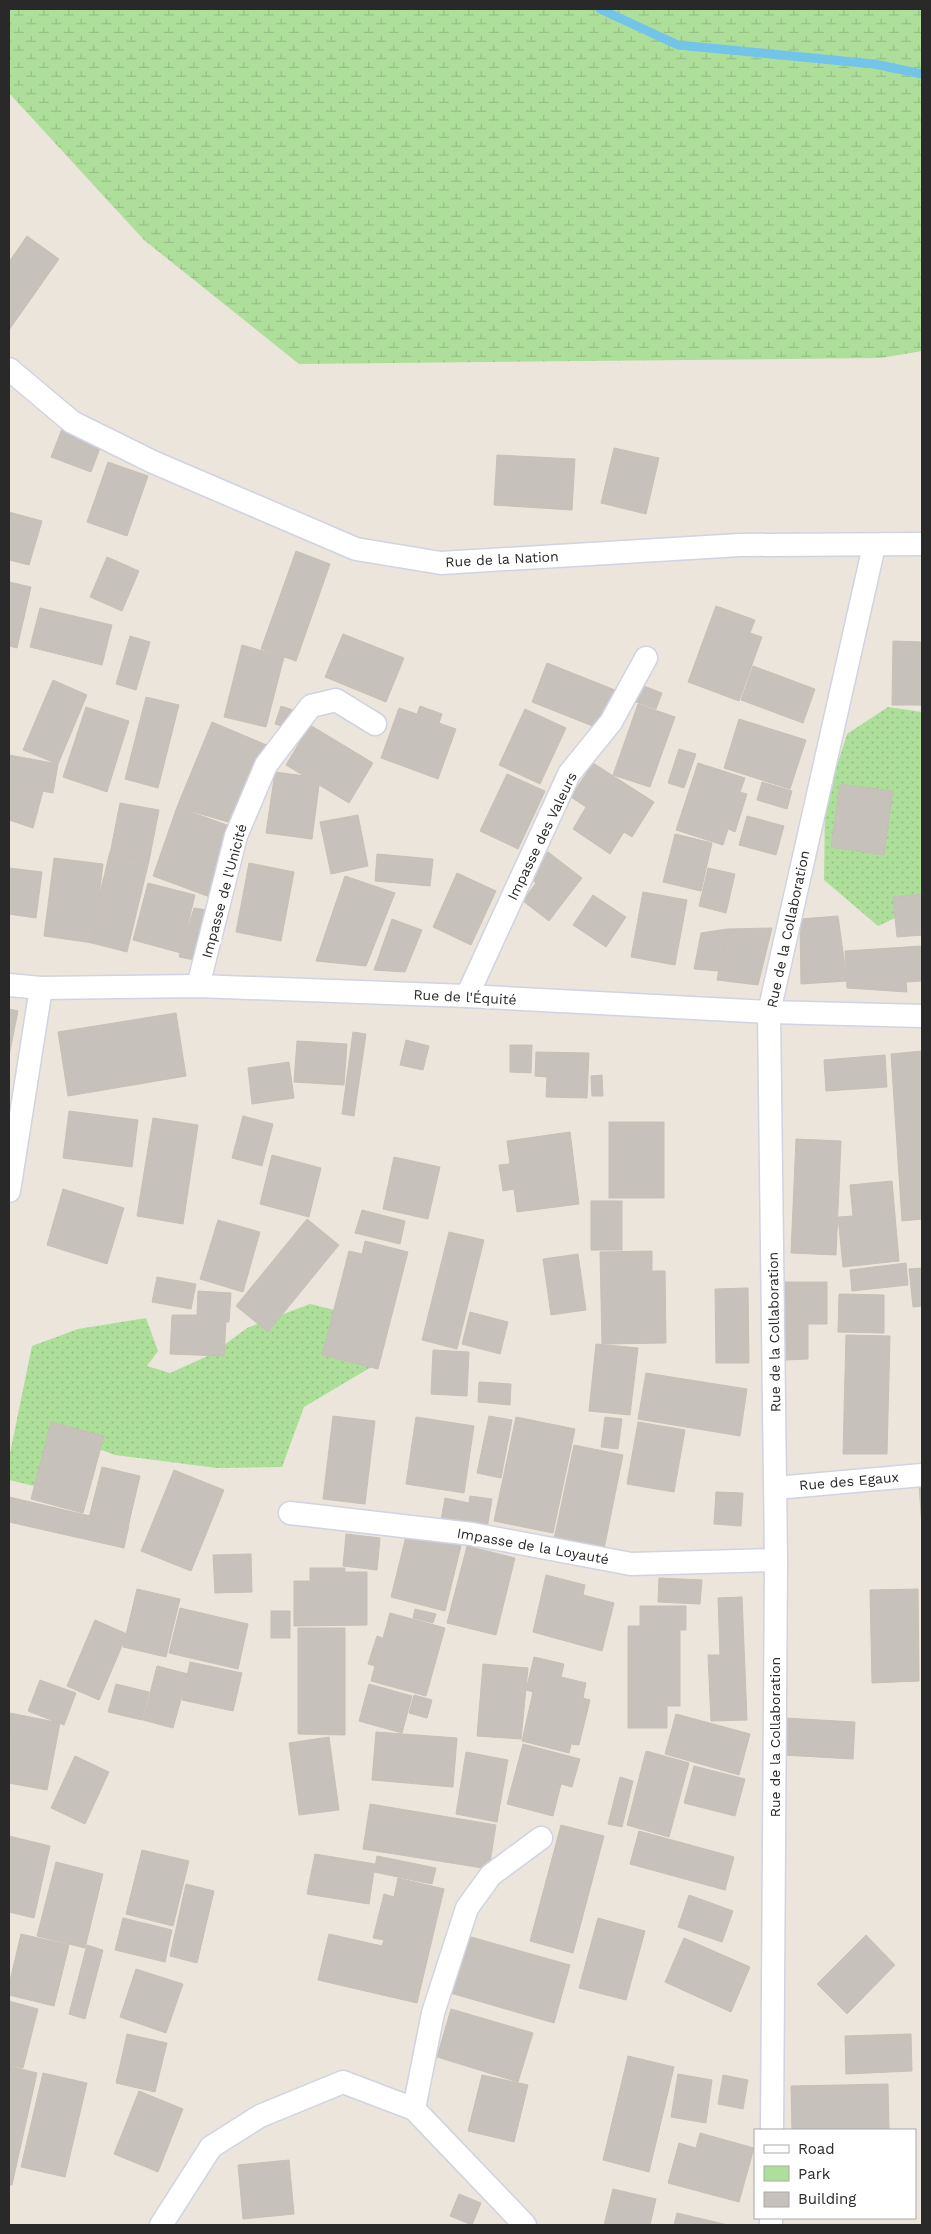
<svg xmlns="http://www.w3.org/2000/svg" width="931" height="2234" font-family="'Work Sans',sans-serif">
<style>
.green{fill:url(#green-dots)}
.wetland{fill:url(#wetland-marsh)}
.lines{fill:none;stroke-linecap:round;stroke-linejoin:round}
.stream{stroke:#72c4e8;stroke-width:9}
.building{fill:#c6c1bb;stroke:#c6c0b5}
.street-casing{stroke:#d0d3e1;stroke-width:25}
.street{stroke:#fff;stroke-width:22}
.labels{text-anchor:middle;stroke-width:5;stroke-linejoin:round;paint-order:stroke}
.street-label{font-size:14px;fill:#292929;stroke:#fff}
</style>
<defs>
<pattern id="green-dots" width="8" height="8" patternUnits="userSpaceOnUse" patternTransform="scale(1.25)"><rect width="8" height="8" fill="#aedf9a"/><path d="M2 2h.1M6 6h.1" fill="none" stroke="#96bf85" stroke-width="1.8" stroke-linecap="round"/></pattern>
<pattern id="wetland-marsh" width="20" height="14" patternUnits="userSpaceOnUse" patternTransform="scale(1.25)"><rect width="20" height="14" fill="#aedf9a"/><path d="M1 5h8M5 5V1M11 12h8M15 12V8" fill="none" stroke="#96bf85"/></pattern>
</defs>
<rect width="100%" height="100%" fill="#ebe5db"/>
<g class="green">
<polygon points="888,707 922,712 922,893 908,912 878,926 824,880 825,803 847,734"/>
<polygon points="310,1304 355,1315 373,1366 304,1407 282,1467 217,1468 115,1455 74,1440 34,1486 9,1480 9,1458 32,1346 78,1329 146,1318 158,1351 147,1366 170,1373 212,1354 247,1328"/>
</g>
<polygon class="wetland" points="9,9 922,9 922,351 881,358 299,364 144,240 9,93"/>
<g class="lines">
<polyline class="stream" points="600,9 678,45 874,64 922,74"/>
</g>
<g class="building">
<polygon points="27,236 59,259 9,330 9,262"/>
<polygon points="62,429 102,443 91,472 51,457"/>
<polygon points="614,448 659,458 646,514 601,503"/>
<polygon points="497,455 575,459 572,510 494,505"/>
<polygon points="108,462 148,476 127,536 87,522"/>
<polygon points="9,512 42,521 29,565 9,560"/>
<polygon points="296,551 330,564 296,661 261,649"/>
<polygon points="107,557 139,571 122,611 90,597"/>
<polygon points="9,582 31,587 17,648 9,646"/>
<polygon points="716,606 755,620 750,633 762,637 739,701 688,682"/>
<polygon points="40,608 112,625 102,665 30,647"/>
<polygon points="343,634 404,658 386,702 325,677"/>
<polygon points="130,636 150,642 136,690 116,684"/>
<polygon points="893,641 922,642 922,705 892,705"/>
<polygon points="242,645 284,657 266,727 224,717"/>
<polygon points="547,663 615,690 600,729 532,702"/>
<polygon points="753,666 815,689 803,723 741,700"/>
<polygon points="53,680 87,695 58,764 23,750"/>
<polygon points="636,683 662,693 656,709 630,700"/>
<polygon points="146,697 179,705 158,788 125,779"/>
<polygon points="638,704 675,717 650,787 613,775"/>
<polygon points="281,706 296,711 290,729 275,724"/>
<polygon points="420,706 442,714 439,723 456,729 438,779 381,758 399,708 417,714"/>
<polygon points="86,707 129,721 107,792 63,777"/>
<polygon points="525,709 566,728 540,784 499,765"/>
<polygon points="739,719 806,740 790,789 724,768"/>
<polygon points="212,722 269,746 235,824 177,807"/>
<polygon points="310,725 373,763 349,803 286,765"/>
<polygon points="679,749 696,754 684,788 668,783"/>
<polygon points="9,755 58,764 53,793 9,785"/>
<polygon points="593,763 654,802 632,837 624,832 610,854 573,829 586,807 571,797"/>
<polygon points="698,763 745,778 740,792 747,794 735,832 728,829 723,845 676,830"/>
<polygon points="275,772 320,778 312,839 266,833"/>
<polygon points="507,774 545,791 518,849 480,831"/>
<polygon points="9,781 43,791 33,828 9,820"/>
<polygon points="762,782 792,791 787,809 757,800"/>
<polygon points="840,784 893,791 884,855 831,847"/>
<polygon points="120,803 159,810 149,861 110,854"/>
<polygon points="177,807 235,828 210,897 153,876"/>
<polygon points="358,815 368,866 331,874 320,822"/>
<polygon points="747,816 784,826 776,855 739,845"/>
<polygon points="675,834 712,843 701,891 663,882"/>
<polygon points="110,852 149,861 127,952 88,942"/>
<polygon points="548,852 582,878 549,921 523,901 536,883 529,878"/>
<polygon points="377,854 433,859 430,886 375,881"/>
<polygon points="54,858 103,864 93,943 44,936"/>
<polygon points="249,863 294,872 281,941 236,932"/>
<polygon points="9,868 42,872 36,918 9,914"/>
<polygon points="708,868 735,874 726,913 699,906"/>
<polygon points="457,873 496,891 471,945 433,927"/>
<polygon points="345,876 395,893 366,966 316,961"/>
<polygon points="148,883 195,895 181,953 133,940"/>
<polygon points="643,892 687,900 675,965 631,957"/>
<polygon points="922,894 922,935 897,937 893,897"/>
<polygon points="593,895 626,917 606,947 573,925"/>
<polygon points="194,908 207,910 195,960 179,957"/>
<polygon points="838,916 847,981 801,984 800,919"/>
<polygon points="392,919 422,930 405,972 374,970"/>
<polygon points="772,928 758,985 717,980 727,929"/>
<polygon points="727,929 719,971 694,969 701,933"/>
<polygon points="922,946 922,981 906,982 907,992 847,988 845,951"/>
<polygon points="9,1009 18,1011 9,1056"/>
<polygon points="176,1013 186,1076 68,1096 58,1032"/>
<polygon points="353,1032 366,1034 354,1116 342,1114"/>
<polygon points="406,1040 429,1046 423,1070 400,1065"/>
<polygon points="297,1041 347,1044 344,1085 294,1082"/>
<polygon points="510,1045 532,1045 531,1073 510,1072"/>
<polygon points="922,1051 922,1219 902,1221 891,1054"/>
<polygon points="536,1052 589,1053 587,1098 546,1097 547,1077 535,1076"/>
<polygon points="885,1055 887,1087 826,1091 824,1060"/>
<polygon points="289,1062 294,1098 252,1104 248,1068"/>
<polygon points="602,1075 603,1096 592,1096 591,1076"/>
<polygon points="69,1111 138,1120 132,1167 63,1158"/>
<polygon points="243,1116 273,1124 262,1166 232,1158"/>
<polygon points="153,1118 198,1125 183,1224 137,1216"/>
<rect x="609" y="1122" width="55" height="76"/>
<polygon points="570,1132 579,1204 517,1212 514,1189 503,1191 499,1165 510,1164 507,1141"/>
<polygon points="796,1139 841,1141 836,1255 791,1253"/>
<polygon points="272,1155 321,1168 309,1217 260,1204"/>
<polygon points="394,1157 440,1167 428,1219 383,1209"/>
<polygon points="892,1181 899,1261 843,1267 838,1217 853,1216 850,1185"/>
<polygon points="63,1189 124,1208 107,1264 47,1245"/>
<rect x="591" y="1201" width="31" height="49"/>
<polygon points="362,1210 405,1221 400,1244 355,1233"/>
<polygon points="307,1219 339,1245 268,1332 236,1306"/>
<polygon points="218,1220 260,1232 243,1292 200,1279"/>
<polygon points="449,1232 484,1240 457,1349 422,1340"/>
<polygon points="365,1241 408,1252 378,1369 322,1355 349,1251 362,1254"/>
<polygon points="652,1251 652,1271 665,1271 666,1343 602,1344 600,1252"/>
<polygon points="578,1254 586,1310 551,1315 543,1259"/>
<polygon points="906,1263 908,1285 852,1291 850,1270"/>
<polygon points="922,1268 922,1306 913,1307 909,1269"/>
<polygon points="157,1277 196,1284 191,1309 152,1302"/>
<polygon points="785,1282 827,1282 827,1324 808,1324 808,1359 785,1360"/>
<polygon points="748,1288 749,1363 716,1363 715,1289"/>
<polygon points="198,1291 231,1293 229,1322 226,1322 224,1356 170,1354 172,1315 197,1315"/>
<polygon points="839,1294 884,1295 884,1333 838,1332"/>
<polygon points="470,1312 508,1322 500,1354 462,1344"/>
<polygon points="846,1335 890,1336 887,1454 843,1454"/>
<polygon points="596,1344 638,1348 630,1415 589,1411"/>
<polygon points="433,1350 469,1352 467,1396 431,1394"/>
<polygon points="646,1373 747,1389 740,1436 638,1419"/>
<polygon points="479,1382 511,1384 510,1405 478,1402"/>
<polygon points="333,1416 375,1421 365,1504 323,1499"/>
<polygon points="489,1416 512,1420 501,1478 477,1473"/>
<polygon points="416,1417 474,1426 464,1493 406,1484"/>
<polygon points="516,1417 575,1429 553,1533 494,1521"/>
<polygon points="605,1417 622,1419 618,1449 601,1447"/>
<polygon points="51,1422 104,1436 83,1513 31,1499"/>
<polygon points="638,1422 685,1430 674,1492 627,1484"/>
<polygon points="574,1445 623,1455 603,1554 553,1544"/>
<polygon points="102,1467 140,1476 128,1527 89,1518"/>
<polygon points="174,1470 224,1490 191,1571 141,1551"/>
<polygon points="922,1483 922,1527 919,1484"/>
<polygon points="716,1492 743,1493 741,1526 714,1524"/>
<polygon points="470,1496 492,1499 487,1529 441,1520 445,1498 469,1503"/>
<polygon points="9,1497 129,1525 124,1548 9,1522"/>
<polygon points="407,1532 461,1546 445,1611 391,1597"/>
<polygon points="346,1534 380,1538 377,1570 343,1566"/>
<polygon points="467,1546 515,1558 496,1635 447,1623"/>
<polygon points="251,1554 252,1592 215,1593 213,1555"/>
<polygon points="310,1568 345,1568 345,1572 367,1572 367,1625 294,1626 294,1581 310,1581"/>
<polygon points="546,1575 585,1585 583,1595 614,1603 602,1651 533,1632"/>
<polygon points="659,1578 702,1580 700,1604 658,1602"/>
<polygon points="137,1589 180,1599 166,1657 123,1647"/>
<polygon points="918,1589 919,1681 872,1683 870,1590"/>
<polygon points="742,1597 747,1720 711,1721 708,1655 720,1655 718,1598"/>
<polygon points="640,1606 686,1606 686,1630 680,1630 680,1706 667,1706 667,1728 628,1728 628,1626 640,1626"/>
<polygon points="180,1608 248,1624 238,1669 169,1653"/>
<polygon points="415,1609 436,1614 433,1623 413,1618"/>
<rect x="271" y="1611" width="19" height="27"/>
<polygon points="390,1613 445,1628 426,1696 371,1681 375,1666 368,1664 377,1636 383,1638"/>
<polygon points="95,1620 127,1634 99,1700 67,1686"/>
<polygon points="298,1628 345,1628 345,1735 298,1734"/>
<polygon points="534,1657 564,1664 561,1677 586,1683 583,1698 590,1700 579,1745 571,1744 569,1753 522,1741 533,1692 526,1690"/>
<polygon points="190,1662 242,1673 233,1711 182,1700"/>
<polygon points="483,1664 528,1668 521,1739 477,1736"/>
<polygon points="157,1666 188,1674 173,1728 143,1720"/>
<polygon points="40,1680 76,1693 64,1725 28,1711"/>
<polygon points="116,1684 149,1692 142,1720 108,1712"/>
<polygon points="369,1684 412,1696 402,1733 359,1721"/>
<polygon points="414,1695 432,1700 427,1718 409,1713"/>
<polygon points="10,1713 60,1723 47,1790 9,1783"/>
<polygon points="676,1714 750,1734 739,1775 665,1754"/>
<polygon points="785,1718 855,1722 853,1759 783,1755"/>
<polygon points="376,1732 457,1738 453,1787 372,1780"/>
<polygon points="329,1737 339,1810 299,1815 289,1743"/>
<polygon points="523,1744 580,1759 572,1787 561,1784 553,1816 507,1804"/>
<polygon points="646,1751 689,1763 669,1837 627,1825"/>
<polygon points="466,1752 508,1760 497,1822 456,1814"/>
<polygon points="75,1756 109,1772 85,1824 51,1808"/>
<polygon points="694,1766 745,1779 735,1816 684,1803"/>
<polygon points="620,1777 633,1781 622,1827 608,1824"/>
<polygon points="370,1804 496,1825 489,1869 363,1849"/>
<polygon points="561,1825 604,1836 573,1953 530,1941"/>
<polygon points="639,1831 734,1857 725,1890 630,1864"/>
<polygon points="9,1836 50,1846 34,1918 9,1912"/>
<polygon points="142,1850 189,1861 173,1926 126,1914"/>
<polygon points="315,1854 375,1864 369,1904 307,1894"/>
<polygon points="377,1856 436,1868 432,1884 374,1872"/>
<polygon points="56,1862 103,1874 85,1948 37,1936"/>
<polygon points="398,1878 444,1889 417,2003 318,1980 329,1934 382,1946 384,1940 373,1938 384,1894 394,1897"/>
<polygon points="186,1884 214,1891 197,1963 170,1956"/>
<polygon points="689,1895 733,1911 722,1942 678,1927"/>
<polygon points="123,1918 172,1930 165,1962 115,1950"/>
<polygon points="598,1918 645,1931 626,2000 579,1988"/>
<polygon points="21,1934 69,1945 54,2006 9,1995 9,1985"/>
<polygon points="464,1935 570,1965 554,2023 447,1992"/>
<polygon points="866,1935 895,1965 847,2014 817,1984"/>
<polygon points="684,1938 750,1967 731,2012 665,1982"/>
<polygon points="87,1945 103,1950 85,2019 69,2014"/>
<polygon points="136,1969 183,1984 166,2033 120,2017"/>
<polygon points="9,2001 38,2009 23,2068 9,2065"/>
<polygon points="451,2009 533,2033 518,2082 437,2057"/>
<polygon points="127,2034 167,2043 155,2092 116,2083"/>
<polygon points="911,2034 912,2071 846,2074 845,2036"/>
<polygon points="628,2056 674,2067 649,2172 603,2160"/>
<polygon points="9,2066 37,2073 12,2185 9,2185"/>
<polygon points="43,2073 87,2083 65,2177 21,2167"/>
<polygon points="678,2074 712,2080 706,2123 671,2117"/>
<polygon points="482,2075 528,2085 514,2142 468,2131"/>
<polygon points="723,2075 748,2080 743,2109 718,2104"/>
<polygon points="888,2084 889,2130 792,2130 791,2086"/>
<polygon points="139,2091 183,2109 158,2172 114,2154"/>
<polygon points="700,2133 754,2148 739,2202 668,2183 679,2143 696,2148"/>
<polygon points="289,2160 294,2214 243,2219 238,2165"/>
<polygon points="613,2189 656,2199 650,2225 604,2225"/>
<polygon points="459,2194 481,2203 472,2225 450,2216"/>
<polygon points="677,2213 728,2225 674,2225"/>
</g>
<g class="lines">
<defs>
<g id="street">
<polyline points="9,369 72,422 153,462 356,549 441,563 740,545 922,544"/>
<polyline points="9,985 41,988 198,986 467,996 769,1012 922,1016"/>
<polyline points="198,986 236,836 266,765 311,706 336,700 375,724"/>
<polyline points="467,996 569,774 611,722 646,658"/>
<polyline points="9,1191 41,988"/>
<polyline points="776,1488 922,1475"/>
<polyline points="290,1513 472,1534 631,1564 776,1560"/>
<polyline points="414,2109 433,2013 467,1908 491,1875 541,1838"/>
<polyline points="772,2130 776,1560 769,1012 874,546"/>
<polyline points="161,2225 211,2147 260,2116 343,2082 414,2109 525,2225"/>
<polyline points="771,2225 771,2218"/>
</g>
</defs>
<use href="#street" class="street-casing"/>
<use href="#street" class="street"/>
</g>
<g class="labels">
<g class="street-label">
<text transform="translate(502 559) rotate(-3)" y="5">Rue de la Nation</text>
<text transform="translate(542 836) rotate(-64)" y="5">Impasse des Valeurs</text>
<text transform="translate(224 891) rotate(-75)" y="5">Impasse de l'Unicité</text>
<text transform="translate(788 929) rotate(-78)" y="5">Rue de la Collaboration</text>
<text transform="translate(465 997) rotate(3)" y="5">Rue de l'Équité</text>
<text transform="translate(774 1332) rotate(-91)" y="5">Rue de la Collaboration</text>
<text transform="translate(849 1481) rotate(-5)" y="5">Rue des Egaux</text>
<text transform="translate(533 1546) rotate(10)" y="5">Impasse de la Loyauté</text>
<text transform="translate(775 1737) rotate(-90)" y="5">Rue de la Collaboration</text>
</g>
</g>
<rect width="931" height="2234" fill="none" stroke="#292929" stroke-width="20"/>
<rect x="754" y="2129" width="162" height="90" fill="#ffffff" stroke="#a9a9a9"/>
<rect x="764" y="2145" width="25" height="8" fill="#ffffff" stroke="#a9a9a9"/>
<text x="798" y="2154" font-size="15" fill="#292929">Road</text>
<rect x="764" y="2166" width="25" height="15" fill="#aedf9a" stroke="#a9a9a9"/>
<text x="798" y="2179" font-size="15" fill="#292929">Park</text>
<rect x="764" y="2192" width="25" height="15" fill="#c6c1bb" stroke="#a9a9a9"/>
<text x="798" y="2204" font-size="15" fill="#292929">Building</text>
</svg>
